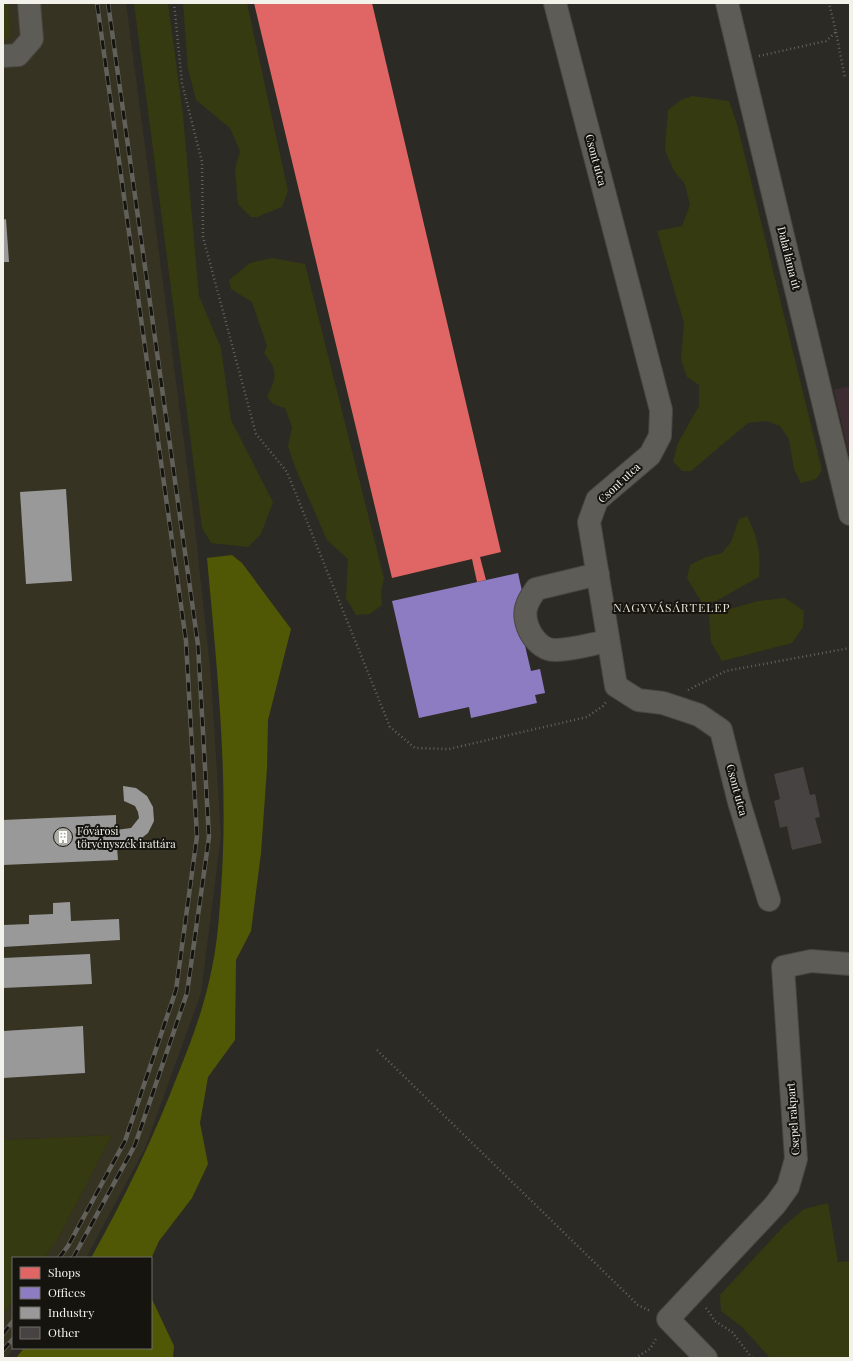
<svg xmlns="http://www.w3.org/2000/svg" width="853" height="1361" font-family="'Playfair Display',serif">
<style>
.commercial{fill:#3d2d32}
.built{fill:#363322}
.green{fill:#363a10}
.forest{fill:#505805}
.shops{fill:#e06666}
.offices{fill:#8e7cc3}
.industry{fill:#999}
.building{fill:#474342}
.lines{fill:none;stroke-linecap:round;stroke-linejoin:round}
.minor-casing{stroke:#494742;stroke-width:24}
.path{stroke:#646360;stroke-width:2.5;stroke-dasharray:1 3;stroke-linecap:butt}
.minor{stroke:#5d5c56;stroke-width:22}
.rail-casing{stroke:#62605b;stroke-width:4.5}
.rail{stroke:#15140f;stroke-width:3;stroke-dasharray:9;stroke-linecap:butt}
.labels{text-anchor:middle;stroke-width:4;stroke-linejoin:round;paint-order:stroke}
.street-label{font-size:11px;fill:#f3f2ea;stroke:#15140f}
.poi-label{font-size:11px;fill:#f3f2ea;stroke:#15140f;text-anchor:start}
.neighbourhood-label{font-size:12px;letter-spacing:1px;fill:#e7e4d4;stroke:#15140f}
</style>
<rect width="100%" height="100%" fill="#2c2a24"/>
<polygon class="commercial" points="850,386 850,459 834,390"/>
<g class="built">
<polygon points="3,3 126,3 194,518 211,677 221,836 201,993 145,1148 86,1258 44,1258 58,1239 112,1135 3,1140"/>
<polygon points="13,1301 13,1348 15,1348 5,1358 3,1358 3,1315"/>
</g>
<g class="green">
<polygon points="3,3 8,3 10,38 3,39"/>
<polygon points="134,3 168,3 183,115 199,296 221,348 231,420 273,502 261,534 248,547 211,543 202,528"/>
<polygon points="183,3 247,3 288,191 282,207 257,217 251,217 238,204 235,169 240,151 230,128 196,100 188,69"/>
<polygon points="692,96 729,101 737,124 822,470 816,479 801,483 794,469 789,439 780,426 767,421 748,423 691,471 682,471 673,461 678,443 699,406 699,385 687,377 681,359 684,323 657,231 682,226 690,205 685,184 674,171 665,150 668,110 681,100"/>
<path d="M272,258L305,264L384,578L381,592L382,605L370,614L356,615L346,598L348,559L327,540L295,467L288,446L292,427L285,408L273,404L267,397C277,377 278,370 264,353L267,346L252,302L231,289L229,280L250,263Z"/>
<path d="M747,516C758,538 761,552 759,577L716,601L702,603L687,578L690,565L706,557L722,553L731,542L739,519Z"/>
<polygon points="785,598 804,611 803,627 792,643 722,661 711,642 709,615 758,601"/>
<polygon points="112,1135 58,1239 44,1258 13,1258 13,1301 3,1315 3,1140"/>
<polygon points="828,1203 838,1262 850,1261 850,1358 770,1358 743,1328 721,1311 720,1295 784,1226 804,1209"/>
</g>
<g class="forest">
<path d="M232,555L242,563L291,629L268,720L267,768L261,853L251,931L236,960L235,1040L208,1077L200,1123L208,1164L192,1198L159,1241L151,1259L91,1258C124,1199 154,1137 178,1074C191,1042 203,1010 210,977C217,948 219,919 221,890C229,779 217,668 207,558Z"/>
<polygon points="151,1297 174,1346 173,1358 16,1358 24,1348 151,1348"/>
</g>
<polygon class="shops" points="254,3 372,3 501,552 480,557 486,580 477,582 472,559 392,578"/>
<polygon class="offices" points="518,573 524,600 515,603 531,671 540,669 545,693 535,695 537,703 471,718 469,707 419,718 392,601"/>
<g class="industry">
<polygon points="6,219 9,262 3,262 3,220"/>
<polygon points="66,489 72,581 26,584 20,492"/>
<polygon points="123,786 136,788 147,796 153,807 154,821 148,833 138,841 124,845 124,847 117,847 118,860 3,865 3,820 116,815 116,830 131,828 139,818 138,812 135,806 124,801"/>
<polygon points="70,902 71,921 119,919 120,940 3,947 3,925 29,924 29,915 53,914 53,903"/>
<polygon points="90,954 92,984 3,988 3,958"/>
<polygon points="83,1026 85,1073 3,1078 3,1031"/>
</g>
<polygon class="building" points="803,767 810,795 815,794 820,817 815,818 822,843 792,850 787,826 780,828 774,801 780,799 774,774"/>
<g class="lines">
<defs>
<g id="minor">
<polyline points="555,3 661,410 660,436 650,455 597,500 589,522 616,686 638,700 663,703 699,715 721,730 739,802 769,900"/>
<polyline points="727,3 850,514"/>
<polyline points="3,56 18,55 32,39 29,3"/>
<path d="M598,574L536,589C533,594 529,599 527,605C520,622 536,651 556,650C573,650 591,644 608,641"/>
<polyline points="706,1358 668,1319 775,1205 788,1187 796,1159 783,967 811,961 850,964"/>
</g>
</defs>
<use href="#minor" class="minor-casing"/>
<g class="path">
<polyline points="174,3 182,83 202,162 203,237 256,434 287,472 390,727 415,748 449,749 587,717 603,706 606,702"/>
<polyline points="836,32 845,78"/>
<polyline points="759,56 826,41 836,32 829,3"/>
<polyline points="688,690 726,671 850,648"/>
<polyline points="377,1050 638,1305 650,1311"/>
<polyline points="706,1308 715,1321 732,1332 752,1358"/>
<polyline points="635,1358 650,1349 657,1337"/>
</g>
<use href="#minor" class="minor"/>
<defs>
<g id="rail">
<polyline points="59,1258 68,1246 125,1141 176,990 197,836 186,641 97,3"/>
<polyline points="73,1258 135,1145 187,993 209,837 198,645 108,3"/>
<polyline points="3,1334 13,1321"/>
<polyline points="3,1350 13,1339"/>
</g>
</defs>
<use href="#rail" class="rail-casing"/>
<use href="#rail" class="rail"/>
</g>
<defs>
<symbol id="building-disc" viewBox="-11 -11 22 22"><circle r="9.5" fill="#adaca5" stroke="#15140f"/><path d="M-4-6H4V6H1V3H-1V6H-4ZM-2.5-4.3h1.7v1.8h-1.7ZM.8-4.3h1.7v1.8H.8ZM-2.5-1h1.7V.8h-1.7ZM.8-1h1.7V.8H.8Z" fill="#fff"/></symbol>
</defs>
<g fill-rule="evenodd">
<use href="#building-disc" x="52" y="826" width="22" height="22"/>
</g>
<g class="labels">
<g class="street-label">
<text transform="translate(596 160) rotate(75)" y="4">Csont utca</text>
<text transform="translate(789 258) rotate(76)" y="4">Dalai láma út</text>
<text transform="translate(619 483) rotate(-43)" y="4">Csont utca</text>
<text transform="translate(737 790) rotate(75)" y="4">Csont utca</text>
<text transform="translate(793 1119) rotate(-94)" y="4">Csepel rakpart</text>
</g>
<g class="poi-label">
<text x="77" y="835">Fővárosi<tspan x="77" dy="13">törvényszék irattára</tspan></text>
</g>
<g class="neighbourhood-label">
<text x="672" y="612">NAGYVÁSÁRTELEP</text>
</g>
</g>
<rect width="853" height="1361" fill="none" stroke="#f3f2ea" stroke-width="8"/>
<rect x="12" y="1257" width="140" height="92" fill="#15140f" stroke="#6e6d67"/>
<rect x="20" y="1267" width="20" height="12" fill="#e06666" stroke="#6e6d67"/>
<text x="48" y="1277" font-size="12" fill="#f3f2ea">Shops</text>
<rect x="20" y="1287" width="20" height="12" fill="#8e7cc3" stroke="#6e6d67"/>
<text x="48" y="1297" font-size="12" fill="#f3f2ea">Offices</text>
<rect x="20" y="1307" width="20" height="12" fill="#999999" stroke="#6e6d67"/>
<text x="48" y="1317" font-size="12" fill="#f3f2ea">Industry</text>
<rect x="20" y="1327" width="20" height="12" fill="#474342" stroke="#6e6d67"/>
<text x="48" y="1337" font-size="12" fill="#f3f2ea">Other</text>
</svg>
